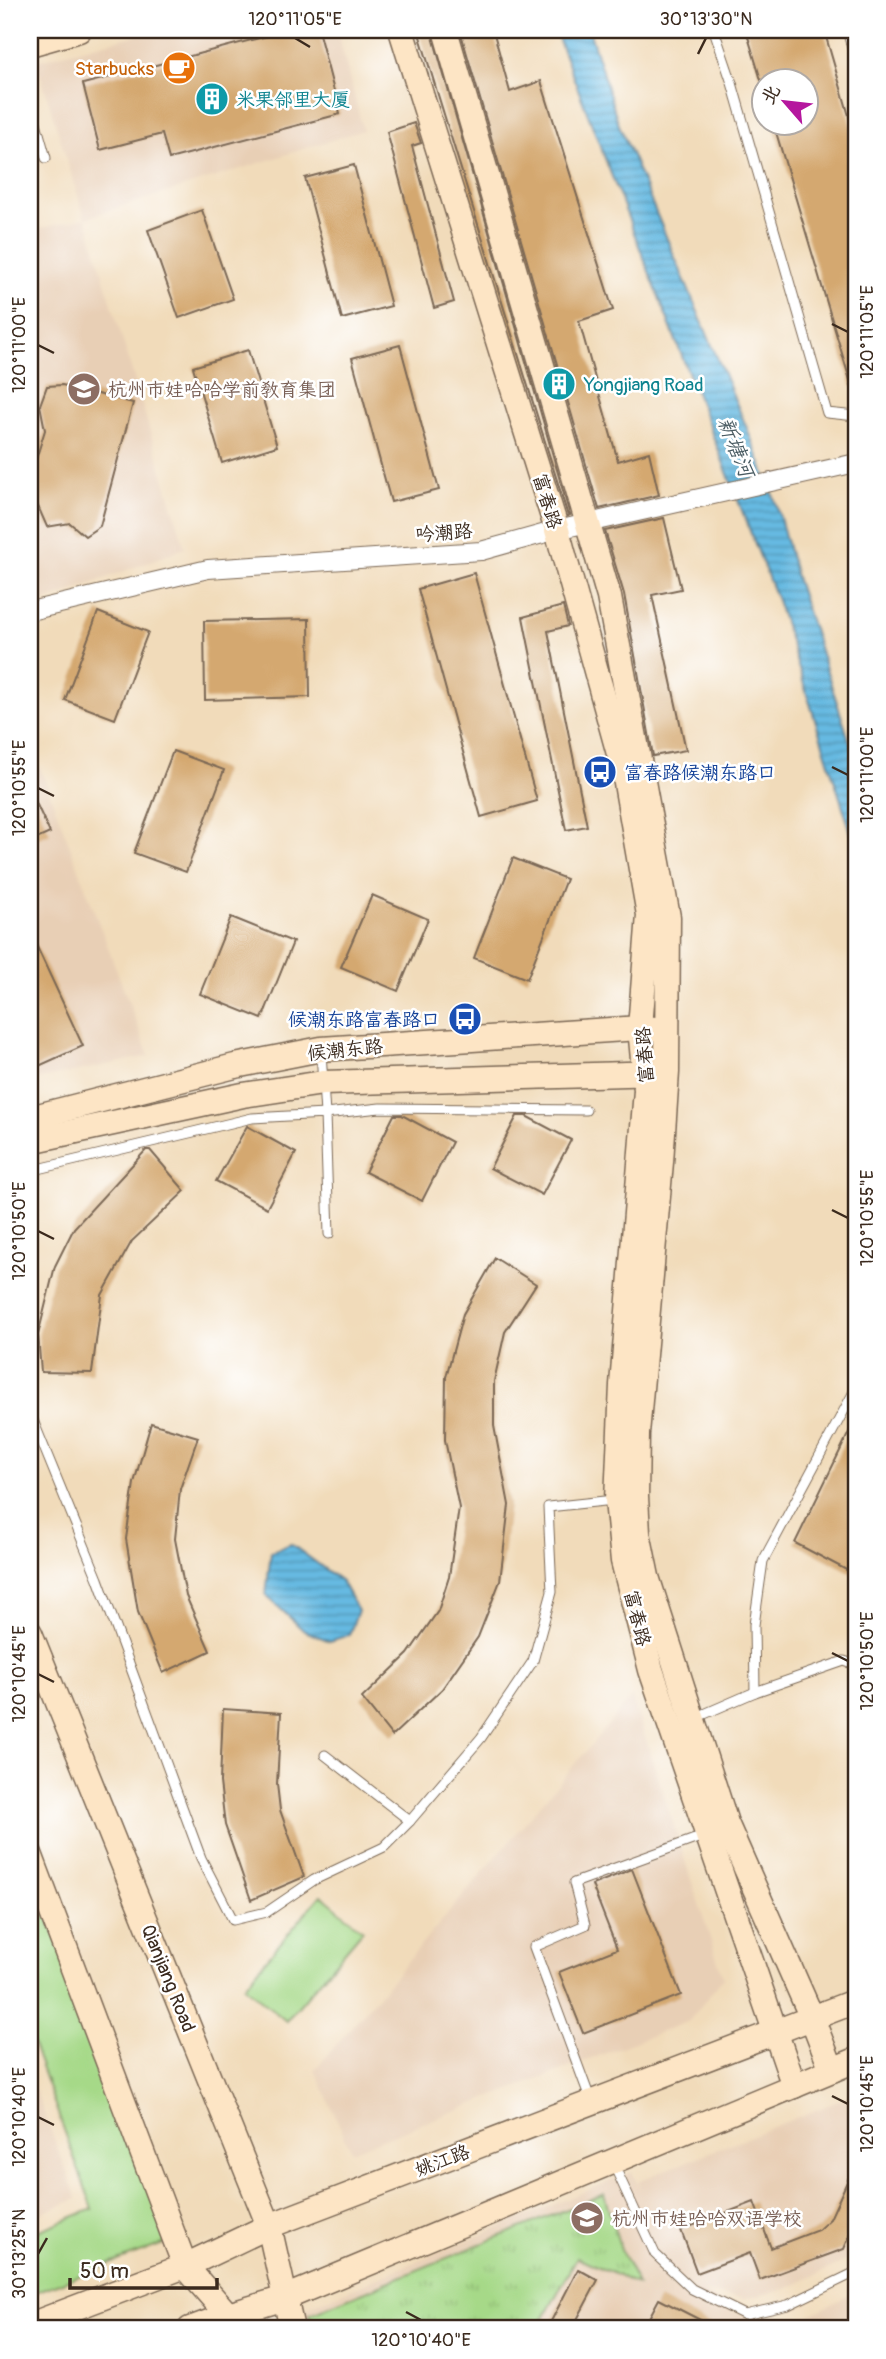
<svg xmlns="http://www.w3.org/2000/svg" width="886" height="2359" font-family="Pangolin,'LXGW WenKai TC',sans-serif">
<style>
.built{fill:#e8cfb5}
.grass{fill:#a6d988;stroke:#708253;stroke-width:2}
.park{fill:url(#park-tufts);stroke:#708253;stroke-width:2}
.water{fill:url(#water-rules);stroke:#507280;stroke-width:2}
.building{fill:#d4a870}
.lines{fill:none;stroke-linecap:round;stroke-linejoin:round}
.lane-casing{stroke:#7b6855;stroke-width:11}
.street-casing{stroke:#7b6855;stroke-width:20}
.secondary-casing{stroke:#7b6855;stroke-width:27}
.lane{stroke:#fff;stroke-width:9}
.street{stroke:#fff;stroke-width:18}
.secondary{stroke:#fde5c5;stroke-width:24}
.ticks{fill:none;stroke:#3b2a1e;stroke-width:2.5}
.labels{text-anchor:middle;stroke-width:5;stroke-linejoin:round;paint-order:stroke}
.food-label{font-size:19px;fill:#c56008;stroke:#fff;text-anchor:end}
.culture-label{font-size:19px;fill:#0d838f;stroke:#fff;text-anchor:start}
.education-label{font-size:19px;fill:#785e54;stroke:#fff;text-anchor:start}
.street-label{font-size:19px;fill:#3b2a1e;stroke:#fff}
.transit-label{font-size:19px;fill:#164399;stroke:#fff;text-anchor:start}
.water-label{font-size:21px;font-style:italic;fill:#4a5c63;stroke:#fff}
.neatline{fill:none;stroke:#3b2a1e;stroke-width:2.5}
.ticks-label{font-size:18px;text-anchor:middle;fill:#3b2a1e}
</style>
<defs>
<pattern id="park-tufts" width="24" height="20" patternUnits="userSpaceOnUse" patternTransform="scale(1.75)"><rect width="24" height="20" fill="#a6d988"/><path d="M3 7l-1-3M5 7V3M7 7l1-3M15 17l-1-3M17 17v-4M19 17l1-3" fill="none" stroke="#90ba75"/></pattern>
<pattern id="water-rules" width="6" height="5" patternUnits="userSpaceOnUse" patternTransform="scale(1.75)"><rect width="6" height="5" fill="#66bae2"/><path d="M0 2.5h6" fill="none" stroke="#5597b7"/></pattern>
</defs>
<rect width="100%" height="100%" fill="#fff"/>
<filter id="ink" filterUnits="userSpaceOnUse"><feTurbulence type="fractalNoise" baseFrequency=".0143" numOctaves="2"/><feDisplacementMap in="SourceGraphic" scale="14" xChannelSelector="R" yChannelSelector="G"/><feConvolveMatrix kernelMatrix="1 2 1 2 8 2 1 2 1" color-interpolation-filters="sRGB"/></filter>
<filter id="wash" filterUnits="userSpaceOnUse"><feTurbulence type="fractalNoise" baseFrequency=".00686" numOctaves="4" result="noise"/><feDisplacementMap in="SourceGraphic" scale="28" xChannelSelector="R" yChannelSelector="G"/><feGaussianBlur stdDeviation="1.57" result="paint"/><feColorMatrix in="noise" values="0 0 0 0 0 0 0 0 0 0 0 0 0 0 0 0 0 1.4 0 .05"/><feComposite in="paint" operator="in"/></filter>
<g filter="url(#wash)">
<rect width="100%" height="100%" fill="#f1dbba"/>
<g class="built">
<polygon points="156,30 337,30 363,130 86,218 185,548 30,607 30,231 85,218 36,61"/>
<polygon points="30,741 149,1056 30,1081"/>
<polygon points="632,1697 723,1978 689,2021 351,2151 315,2070"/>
<polygon points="30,2076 77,2199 30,2218"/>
<polygon points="856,2094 856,2256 786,2289 744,2299 705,2292 713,2300 765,2326 808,2316 856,2292 856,2329 310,2329 305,2308 632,2172 641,2190 638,2181"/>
</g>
<g class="grass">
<polygon points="30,1871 174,2240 30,2294 30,2234 93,2209 30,2037"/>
<polygon points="321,1895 363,1930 286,2021 244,1986"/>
</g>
<polygon class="park" points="604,2194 621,2250 638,2285 577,2257 538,2329 312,2329 309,2314"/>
<g class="water">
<polygon points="555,30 589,30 619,125 749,433 776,503 796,577 856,761 856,848 778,603"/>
<polygon points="291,1544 341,1581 358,1611 349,1635 330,1641 304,1631 266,1595 271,1552"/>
</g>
<g id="blocks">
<g class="building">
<polygon points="290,30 318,30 340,114 169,159 162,134 100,150 83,84"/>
<polygon points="418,30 431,30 570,515 568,516"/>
<polygon points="460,30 493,30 510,92 541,81 613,310 579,321 618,461 649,452 659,495 599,509"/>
<polygon points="746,30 824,30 856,140 856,387 852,387 773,122 806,122 806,80 761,80"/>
<polygon points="414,123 421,143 412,146 454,302 434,308 387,132"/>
<polygon points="354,165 391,306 342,319 305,178"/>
<polygon points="202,210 233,299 179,318 148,230"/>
<polygon points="400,345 439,490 391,502 352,358"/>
<polygon points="248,350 277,446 222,463 193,367"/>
<polygon points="62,385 133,403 100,526 85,536 70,523 47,527 30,488 30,479 45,430 40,405 47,386"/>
<polygon points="664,518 681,589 652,595 686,750 653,756 624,594 605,531"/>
<polygon points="474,573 537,801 481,817 418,589"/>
<polygon points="563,606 568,626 548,631 587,826 566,830 523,617"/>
<polygon points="98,612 148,632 115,719 65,700"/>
<polygon points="309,619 310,697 205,700 204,621"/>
<polygon points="173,751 224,770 186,872 134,853"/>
<polygon points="30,790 50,833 30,842"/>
<polygon points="513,858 566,879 527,979 474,958"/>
<polygon points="372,895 428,919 398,991 341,967"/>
<polygon points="231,917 293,942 262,1019 200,994"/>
<polygon points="30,932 83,1046 30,1070"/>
<polygon points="394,1115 402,1115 452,1142 422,1201 365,1172"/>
<polygon points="517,1116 526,1116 571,1140 542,1195 490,1168"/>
<polygon points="247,1126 296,1153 267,1208 216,1181"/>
<polygon points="146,1150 150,1150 185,1191 132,1241 102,1295 92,1373 41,1372 38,1335 55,1266 74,1228"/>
<polygon points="495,1258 536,1284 505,1332 494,1381 494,1426 509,1505 500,1581 478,1637 442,1689 392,1736 362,1698 408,1654 438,1611 449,1577 459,1508 445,1440 446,1377 463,1314"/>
<polygon points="856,1418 856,1575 795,1543"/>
<polygon points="151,1423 198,1437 180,1489 175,1539 186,1596 210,1651 163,1673 138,1612 126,1539 134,1483"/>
<polygon points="223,1709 281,1713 277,1784 280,1810 304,1877 251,1900 225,1825 220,1782"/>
<polygon points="632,1869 681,1995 583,2033 559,1972 617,1949 592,1885"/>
<polygon points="856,2162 856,2221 844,2249 760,2280 750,2253 697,2273 681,2230 754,2202 771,2248 818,2230 830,2219"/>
<polygon points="578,2269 598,2280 572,2329 547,2329"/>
<polygon points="659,2299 718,2329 643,2329"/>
</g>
</g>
</g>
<g filter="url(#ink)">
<use href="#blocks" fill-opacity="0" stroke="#7b6855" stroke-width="2"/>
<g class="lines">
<defs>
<g id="lane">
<polyline points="714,30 732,83 827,413 856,416"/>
<polyline points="847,30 856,62"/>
<polyline points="30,102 46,158"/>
<polyline points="321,1052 325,1114 380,1108 586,1110"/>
<polyline points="30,1171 252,1118 325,1114 329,1234"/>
<polyline points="30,1413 98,1579 201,1858 233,1920 267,1912 314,1880 384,1847 410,1821 325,1755"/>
<polyline points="755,1692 754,1625 763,1561 856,1388"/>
<polyline points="695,1718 755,1692 844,1661 856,1665"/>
<polyline points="410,1821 481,1738 533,1661 552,1592 548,1507 614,1500"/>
<polyline points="591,2101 534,1947 585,1925 574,1883 706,1835"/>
<polyline points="613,2163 655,2254 692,2289 745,2315 788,2305 856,2272"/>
</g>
<polyline id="street" points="30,611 208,569 481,551 557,530 856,463"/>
<g id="secondary">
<polyline points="401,30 557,530 624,772 649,915 640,1028 646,1090 622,1385 617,1500 623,1561 651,1670 794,2086"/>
<polyline points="445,30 609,597 668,917 667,1072 661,1162 637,1434 636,1497 638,1533 647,1577 726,1823 812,2018 832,2070"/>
<polyline points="30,44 79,30"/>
<polyline points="30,1118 235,1066 321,1049 640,1028 657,1029"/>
<polyline points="30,1141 243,1095 323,1083 660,1073"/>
<polyline points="30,1633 269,2226 292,2329"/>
<polyline points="30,1854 185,2266 228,2315 231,2329"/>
<polyline points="30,2325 185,2266 269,2226 856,2001"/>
<polyline points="190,2329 228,2315 285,2298 856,2060"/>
</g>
</defs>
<use href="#lane" class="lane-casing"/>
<use href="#street" class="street-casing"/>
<use href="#secondary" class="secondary-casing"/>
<use href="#lane" class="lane"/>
<use href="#street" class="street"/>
<use href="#secondary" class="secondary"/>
</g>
</g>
<path class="ticks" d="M295,38L310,47M698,54L706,38M832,324L848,332M38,345L54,353M832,767L848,775M38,788L54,796M832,1210L848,1218M38,1231L54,1239M832,1653L848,1661M38,1674L54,1682M832,2096L848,2104M38,2117L54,2125M38,2254L47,2238M406,2312L421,2320"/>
<defs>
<symbol id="cafe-disc" viewBox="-11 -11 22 22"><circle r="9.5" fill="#e8710a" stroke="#fff"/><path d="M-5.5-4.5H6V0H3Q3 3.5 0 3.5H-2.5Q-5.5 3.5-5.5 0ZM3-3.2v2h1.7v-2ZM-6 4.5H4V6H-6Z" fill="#fff"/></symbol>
<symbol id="building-disc" viewBox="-11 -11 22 22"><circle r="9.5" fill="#0f9aa8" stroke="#fff"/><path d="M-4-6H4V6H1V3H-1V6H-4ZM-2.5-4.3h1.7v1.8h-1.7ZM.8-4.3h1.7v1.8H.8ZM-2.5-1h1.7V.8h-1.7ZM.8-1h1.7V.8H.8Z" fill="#fff"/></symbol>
<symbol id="school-disc" viewBox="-11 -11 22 22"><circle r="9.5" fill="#8d6e63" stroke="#fff"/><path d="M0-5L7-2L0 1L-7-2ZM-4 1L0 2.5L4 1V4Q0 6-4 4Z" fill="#fff"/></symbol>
<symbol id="bus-disc" viewBox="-11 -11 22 22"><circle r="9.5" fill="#1a4fb4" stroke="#fff"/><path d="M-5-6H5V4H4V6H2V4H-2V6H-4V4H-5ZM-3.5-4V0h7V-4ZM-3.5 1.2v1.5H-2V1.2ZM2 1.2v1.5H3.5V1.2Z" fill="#fff"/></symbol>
</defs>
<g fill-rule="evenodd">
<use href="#cafe-disc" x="160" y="49" width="38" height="38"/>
<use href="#building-disc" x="193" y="80" width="38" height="38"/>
<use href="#building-disc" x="540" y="365" width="38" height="38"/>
<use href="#school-disc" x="65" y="370" width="38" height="38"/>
<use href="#bus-disc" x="581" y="753" width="38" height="38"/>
<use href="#bus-disc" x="446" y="1000" width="38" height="38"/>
<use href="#school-disc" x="568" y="2199" width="38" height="38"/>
</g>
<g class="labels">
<g class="food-label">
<text x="154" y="75">Starbucks</text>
</g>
<g class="culture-label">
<text x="236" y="106">米果邻里大厦</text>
<text x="584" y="391">Yongjiang Road</text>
</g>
<g class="education-label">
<text x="108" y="396">杭州市娃哈哈学前教育集团</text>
<text x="612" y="2225">杭州市娃哈哈双语学校</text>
</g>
<g class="street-label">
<text transform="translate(548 501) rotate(73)" y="7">富春路</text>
<text transform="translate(444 532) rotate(-4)" y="7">吟潮路</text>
<text transform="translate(345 1049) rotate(-6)" y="7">候潮东路</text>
<text transform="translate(644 1055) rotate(-94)" y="7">富春路</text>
<text transform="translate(638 1618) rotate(76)" y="7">富春路</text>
<text transform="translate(169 1978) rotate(68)" y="7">Qianjiang Road</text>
<text transform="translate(442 2160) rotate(-21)" y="7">姚江路</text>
</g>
<g class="transit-label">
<text x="624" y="779">富春路候潮东路口</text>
<text x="440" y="1026" text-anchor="end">候潮东路富春路口</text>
</g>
<g class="water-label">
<text transform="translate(736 447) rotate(68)" y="7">新塘河</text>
</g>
</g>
<rect width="886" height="2359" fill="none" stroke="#fff" stroke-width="77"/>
<g transform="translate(785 102) rotate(298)"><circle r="33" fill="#ffffff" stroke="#b1aaa5" stroke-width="2"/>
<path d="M0-5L12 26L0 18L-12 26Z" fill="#b5179e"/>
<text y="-10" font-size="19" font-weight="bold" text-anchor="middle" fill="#3b2a1e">北</text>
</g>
<path d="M70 2278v10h147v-10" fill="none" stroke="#3b2a1e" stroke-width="3.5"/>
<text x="80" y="2278" font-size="21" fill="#3b2a1e" stroke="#ffffff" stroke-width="5" paint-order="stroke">50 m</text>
<rect x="38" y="38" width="810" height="2282" class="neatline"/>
<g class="ticks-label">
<text x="295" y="25">120°11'05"E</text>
<text x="706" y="25">30°13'30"N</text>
<text transform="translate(867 332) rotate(-90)" y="6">120°11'05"E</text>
<text transform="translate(19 345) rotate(-90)" y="6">120°11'00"E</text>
<text transform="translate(867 775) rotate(-90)" y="6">120°11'00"E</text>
<text transform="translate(19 788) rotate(-90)" y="6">120°10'55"E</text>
<text transform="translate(867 1218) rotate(-90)" y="6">120°10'55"E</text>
<text transform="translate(19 1231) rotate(-90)" y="6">120°10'50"E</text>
<text transform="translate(867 1661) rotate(-90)" y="6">120°10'50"E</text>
<text transform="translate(19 1674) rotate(-90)" y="6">120°10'45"E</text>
<text transform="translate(867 2104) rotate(-90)" y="6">120°10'45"E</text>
<text transform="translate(19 2117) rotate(-90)" y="6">120°10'40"E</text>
<text transform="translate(19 2254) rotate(-90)" y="6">30°13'25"N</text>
<text x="421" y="2346">120°10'40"E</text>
</g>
</svg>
